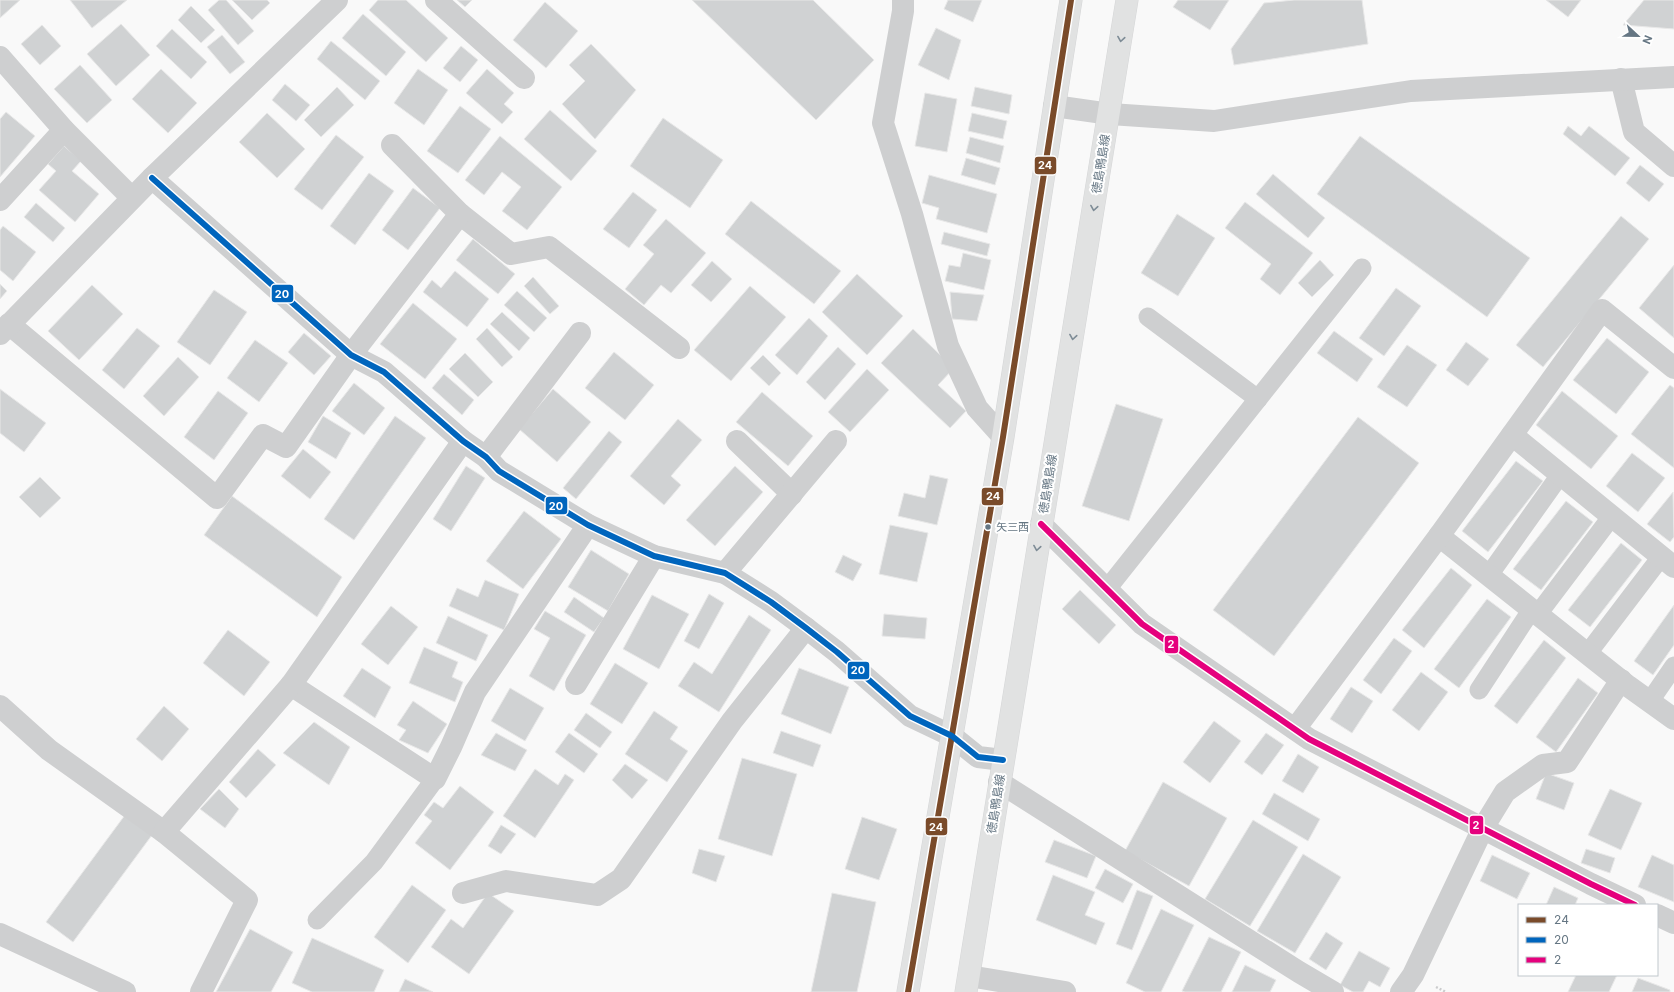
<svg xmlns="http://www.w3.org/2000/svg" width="1674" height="992" font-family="Inter,'Noto Sans JP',sans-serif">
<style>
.building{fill:#d0d2d3;stroke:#e8e8e8}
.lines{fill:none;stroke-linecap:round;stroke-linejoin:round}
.primary-casing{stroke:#d5d6d7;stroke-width:23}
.path{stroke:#cbcccd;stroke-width:2.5;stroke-dasharray:2 2;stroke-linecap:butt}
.service{stroke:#cecfd0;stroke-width:19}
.minor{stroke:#cecfd0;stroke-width:22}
.tertiary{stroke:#cecfd0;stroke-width:22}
.primary{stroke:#e1e2e2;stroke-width:22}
.bus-1-casing{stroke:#fff;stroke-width:9}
.bus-2-casing{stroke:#fff;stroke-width:9}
.bus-3-casing{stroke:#fff;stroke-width:9}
.bus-1{stroke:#7a4b2a;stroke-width:6}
.bus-2{stroke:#0065bd;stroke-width:6}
.bus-3{stroke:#e5007d;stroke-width:6}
.oneway{stroke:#7e8c96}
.bus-dot{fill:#657683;stroke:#fff;stroke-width:1.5}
.labels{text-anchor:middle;stroke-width:4;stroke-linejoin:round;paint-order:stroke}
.bus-label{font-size:11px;fill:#657683;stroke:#fff;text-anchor:start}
.street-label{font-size:12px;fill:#657683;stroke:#fff}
.line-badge{stroke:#fff;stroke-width:1.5}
.badge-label{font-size:11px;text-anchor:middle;font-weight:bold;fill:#fff}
</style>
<rect width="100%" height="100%" fill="#f9f9f9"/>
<g class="building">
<polygon points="0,0 20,0 0,18"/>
<polygon points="70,0 127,0 92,28"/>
<polygon points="219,0 226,0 254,31 238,45 208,10"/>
<polygon points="232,0 267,0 270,3 252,20"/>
<polygon points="378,0 406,0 448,38 426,62 369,10"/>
<polygon points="457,0 472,0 465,7"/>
<polygon points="692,0 813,0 874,60 816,120"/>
<polygon points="948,0 982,0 973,22 944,9"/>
<polygon points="1178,0 1229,0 1210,30 1173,7"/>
<polygon points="1294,0 1362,0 1368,44 1234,65 1231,49 1264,3"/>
<polygon points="1546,0 1581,0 1568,17"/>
<polygon points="1644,0 1674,0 1674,29 1623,25"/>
<polygon points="545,2 578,31 546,68 513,40"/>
<polygon points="191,6 215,30 201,43 178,20"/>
<polygon points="363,14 406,52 386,76 342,38"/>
<polygon points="121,24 150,55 116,86 87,54"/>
<polygon points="42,25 61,46 40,65 21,44"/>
<polygon points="936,28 961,40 949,80 918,65"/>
<polygon points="172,29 207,62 191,79 156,46"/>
<polygon points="222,35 245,62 230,74 207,47"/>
<polygon points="331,41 380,81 365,100 317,59"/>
<polygon points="591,44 636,90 595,139 562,104 585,81 569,65"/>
<polygon points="461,46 478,60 460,82 443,68"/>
<polygon points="80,65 112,100 87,123 54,89"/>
<polygon points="161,69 197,103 168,133 132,99"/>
<polygon points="418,69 448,90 424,125 394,103"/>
<polygon points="487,69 514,93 504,104 513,112 502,124 466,93"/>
<polygon points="285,84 310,105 296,121 272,100"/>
<polygon points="337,87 354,105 321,137 304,120"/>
<polygon points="975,87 1012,95 1009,114 971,106"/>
<polygon points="925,93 957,99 947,152 915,146"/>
<polygon points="460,106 491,129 458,173 427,151"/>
<polygon points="550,110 597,151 571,181 524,139"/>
<polygon points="6,112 35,136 0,177 0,119"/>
<polygon points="267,113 305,149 277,178 239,142"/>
<polygon points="972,113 1007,121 1003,139 968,131"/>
<polygon points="663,118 723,160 690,208 630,166"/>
<polygon points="1568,126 1581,136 1589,126 1630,158 1615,176 1563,134"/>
<polygon points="336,135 364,157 322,210 294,189"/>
<polygon points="500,136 562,187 527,230 502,211 521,187 502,172 484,195 465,180"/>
<polygon points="1360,136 1530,258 1487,317 1317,194"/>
<polygon points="970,137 1004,146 1000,163 966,153"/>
<polygon points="64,146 81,161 72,171 99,194 75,222 39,190 56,171 48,164"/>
<polygon points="966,158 1000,168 995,185 961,175"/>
<polygon points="1640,165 1664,184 1649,202 1626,183"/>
<polygon points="369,173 394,191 355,245 330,226"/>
<polygon points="1273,174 1325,218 1308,238 1256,194"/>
<polygon points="929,175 997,194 987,233 936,219 939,208 922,203"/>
<polygon points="413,188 440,208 408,250 382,230"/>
<polygon points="633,192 657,210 629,248 603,229"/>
<polygon points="751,201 841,271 814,304 725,234"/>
<polygon points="1245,202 1313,253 1280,295 1260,279 1271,264 1225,228"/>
<polygon points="36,203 65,228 53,242 24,217"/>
<polygon points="1177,214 1215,238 1178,296 1141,273"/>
<polygon points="1621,216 1649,239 1543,367 1516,345"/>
<polygon points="666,219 706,253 671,293 661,285 644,305 625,289 654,254 643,245"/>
<polygon points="3,226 36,252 13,281 0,270 0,230"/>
<polygon points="944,232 990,244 987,256 941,244"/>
<polygon points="473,239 515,274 498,294 456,260"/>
<polygon points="963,253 991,260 984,290 945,281 949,265 960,267"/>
<polygon points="1320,260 1334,275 1312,297 1298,283"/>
<polygon points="712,261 732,279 711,302 691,285"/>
<polygon points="1674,265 1674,338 1639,308"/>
<polygon points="455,271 489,299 467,327 423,292 432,280 441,288"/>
<polygon points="857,274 903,316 867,355 822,312"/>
<polygon points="533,277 559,306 550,314 524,286"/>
<polygon points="0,284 7,291 0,299"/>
<polygon points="92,285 123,314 79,360 48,331"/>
<polygon points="750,286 786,317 731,381 694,350"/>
<polygon points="1396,288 1421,306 1384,356 1359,338"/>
<polygon points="214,290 247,312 210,365 177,342"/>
<polygon points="517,291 547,318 534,332 504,305"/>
<polygon points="950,292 984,295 977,321 952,319"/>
<polygon points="413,303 457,339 425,379 380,344"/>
<polygon points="502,312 530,338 519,351 490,324"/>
<polygon points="809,318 828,336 797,375 775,355"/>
<polygon points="137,328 160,346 124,389 102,370"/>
<polygon points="487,328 513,357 502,367 476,339"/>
<polygon points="913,329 954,368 938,385 966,411 950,428 881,363"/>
<polygon points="1334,331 1373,359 1357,382 1317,353"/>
<polygon points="304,333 331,356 314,375 288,352"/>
<polygon points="1607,338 1649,372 1616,414 1573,380"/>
<polygon points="255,340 288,363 259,402 227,378"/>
<polygon points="1466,342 1489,359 1468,386 1446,370"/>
<polygon points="1407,345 1437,365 1407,407 1377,387"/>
<polygon points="838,347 856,364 825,400 806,382"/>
<polygon points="614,352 654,385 625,420 585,388"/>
<polygon points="465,353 493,382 478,397 449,369"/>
<polygon points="763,355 781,373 769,386 750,368"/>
<polygon points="178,357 199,377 164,416 143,396"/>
<polygon points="867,369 889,390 850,432 828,412"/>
<polygon points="444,374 474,400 462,415 432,388"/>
<polygon points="354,383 385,408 364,435 332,411"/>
<polygon points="1670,385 1674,388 1674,468 1631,434"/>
<polygon points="0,389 46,423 24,452 0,433"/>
<polygon points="553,389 591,422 557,462 519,429"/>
<polygon points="218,391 248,413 214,460 184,437"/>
<polygon points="1562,391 1618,436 1591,469 1536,425"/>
<polygon points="762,392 813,436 788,466 736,422"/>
<polygon points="1116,404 1163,419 1129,521 1082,506"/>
<polygon points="323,416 351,433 336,459 308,442"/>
<polygon points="395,416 426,438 354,540 324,519"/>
<polygon points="1358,417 1419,463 1274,656 1213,610"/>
<polygon points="678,419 702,440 671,476 681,485 664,505 630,476"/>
<polygon points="609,431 622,442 576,499 563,488"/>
<polygon points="303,449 331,472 310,499 281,476"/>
<polygon points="1632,453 1665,478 1638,512 1606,486"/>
<polygon points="1516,461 1543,481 1488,552 1462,531"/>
<polygon points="466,466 485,478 451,531 433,519"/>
<polygon points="735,466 763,492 715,546 686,520"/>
<polygon points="930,475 948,479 937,525 898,516 904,493 925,498"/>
<polygon points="40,477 61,498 40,518 19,497"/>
<polygon points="1673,492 1674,537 1670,542 1647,524"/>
<polygon points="232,496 342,577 317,617 204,535"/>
<polygon points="1566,501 1593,522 1541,590 1513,569"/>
<polygon points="524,511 561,539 523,589 486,561"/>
<polygon points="890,525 928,533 917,582 879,574"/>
<polygon points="1621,543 1642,560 1590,627 1568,610"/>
<polygon points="591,550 629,574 608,611 568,587"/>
<polygon points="843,555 862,564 853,581 835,572"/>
<polygon points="1451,568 1472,585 1424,648 1402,630"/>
<polygon points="485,580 519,594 504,630 449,606 457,588 478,597"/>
<polygon points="1080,590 1116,625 1099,644 1062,609"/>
<polygon points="709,594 724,603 699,649 684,641"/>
<polygon points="652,595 689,614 659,669 623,649"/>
<polygon points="574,597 604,618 594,632 564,612"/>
<polygon points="1487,599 1511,617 1459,688 1434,669"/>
<polygon points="1674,605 1674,645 1653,675 1634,661"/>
<polygon points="391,606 418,627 388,665 361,644"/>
<polygon points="545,611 586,635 554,691 529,676 550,638 534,629"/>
<polygon points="884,614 927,618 925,639 882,636"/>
<polygon points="749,615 771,630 719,712 678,686 694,662 712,674"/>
<polygon points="448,616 488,635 476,661 436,643"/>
<polygon points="228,630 270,662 244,696 203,663"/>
<polygon points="1394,638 1412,651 1381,694 1363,680"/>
<polygon points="1544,640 1566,658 1517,724 1494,706"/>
<polygon points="424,647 458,662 452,677 463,682 455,702 409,683"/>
<polygon points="615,663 648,683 622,724 590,704"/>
<polygon points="362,668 391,687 375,718 343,696"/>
<polygon points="799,668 849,687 831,734 781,714"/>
<polygon points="1421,672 1448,692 1419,731 1392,710"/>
<polygon points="1578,678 1598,693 1556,752 1536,737"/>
<polygon points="1351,687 1373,701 1352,733 1330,719"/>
<polygon points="510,688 544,708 525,741 491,721"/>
<polygon points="413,701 447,724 428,753 399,740 406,730 397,725"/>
<polygon points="164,706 189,729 162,761 136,739"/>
<polygon points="654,711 678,727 670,739 688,751 667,782 625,754"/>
<polygon points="586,713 612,732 600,748 574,730"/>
<polygon points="1214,721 1241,741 1210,783 1183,762"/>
<polygon points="314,722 350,747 329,785 283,753"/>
<polygon points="781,731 821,745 813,767 773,753"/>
<polygon points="496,733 527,750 515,771 481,755"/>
<polygon points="569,733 598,754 584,773 555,752"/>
<polygon points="1266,733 1284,745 1262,775 1244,762"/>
<polygon points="258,749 276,765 246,798 229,782"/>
<polygon points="1298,754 1319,767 1303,793 1282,781"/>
<polygon points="742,758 797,774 772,856 718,839"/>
<polygon points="625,764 648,780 632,799 612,780"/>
<polygon points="535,769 558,785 565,774 574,780 535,838 503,816"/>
<polygon points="1546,773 1574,783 1564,810 1536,799"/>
<polygon points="1163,782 1227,818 1189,886 1125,851"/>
<polygon points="460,786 494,812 450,870 415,843 432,821 424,815 434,802 443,808"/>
<polygon points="219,789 239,809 225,828 200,809"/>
<polygon points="1610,789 1642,803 1621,850 1588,835"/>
<polygon points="1274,793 1320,819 1308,841 1262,814"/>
<polygon points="125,815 152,835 73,942 46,922"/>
<polygon points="862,817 897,829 879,880 845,869"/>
<polygon points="1253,820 1298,847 1250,926 1205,899"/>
<polygon points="501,825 516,834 501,854 488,846"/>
<polygon points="1054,840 1096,856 1087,878 1045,862"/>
<polygon points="699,849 725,856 716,882 692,873"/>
<polygon points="1586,849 1615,858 1610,873 1581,863"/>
<polygon points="1303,854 1341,877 1295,953 1257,931"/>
<polygon points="1492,855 1530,873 1517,899 1480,881"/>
<polygon points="1652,855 1674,865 1674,902 1638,887"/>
<polygon points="1105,869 1133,884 1123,903 1095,888"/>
<polygon points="1053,875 1095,892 1085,915 1105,923 1096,945 1036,920"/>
<polygon points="412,885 446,910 408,963 374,937"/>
<polygon points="1554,887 1578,898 1575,905 1546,905"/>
<polygon points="1137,890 1153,896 1132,950 1116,944"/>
<polygon points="488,893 514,911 469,974 431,947 451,919 463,928"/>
<polygon points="832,893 876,902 857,992 811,992"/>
<polygon points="1161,909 1194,925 1161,992 1145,992 1126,983"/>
<polygon points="250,929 293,952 271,992 216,992"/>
<polygon points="1326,932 1343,943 1326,970 1309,959"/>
<polygon points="1209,937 1241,952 1221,992 1185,992 1182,991"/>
<polygon points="312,938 384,970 374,992 312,992 292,983"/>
<polygon points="1359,951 1390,968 1380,987 1369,981 1363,992 1353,992 1340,985"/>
<polygon points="1245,965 1276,980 1270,992 1232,992"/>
<polygon points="1576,975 1617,975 1609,992 1568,992"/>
<polygon points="1638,978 1670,990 1670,992 1632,992"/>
<polygon points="405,979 433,992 399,992"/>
</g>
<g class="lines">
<defs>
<g id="primary">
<polyline points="908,992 1003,437 1071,0"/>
<polyline points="966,992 1127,0"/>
</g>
</defs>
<use href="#primary" class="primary-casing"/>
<polyline class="path" points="1436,987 1446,992"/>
<g class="service">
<polyline points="1148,317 1258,399"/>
<polyline points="1489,575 1560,475"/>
<polyline points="1107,589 1362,268"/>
<polyline points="1538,614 1612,516"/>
<polyline points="1588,653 1661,557"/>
<polyline points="1479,690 1532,609"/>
<polyline points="1650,701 1674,666"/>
<polyline points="317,920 374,862 435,779"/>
</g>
<g class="minor">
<polyline points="436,0 524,78"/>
<polyline points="903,0 903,11 883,123 912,214 948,346 977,408 1003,437"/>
<polyline points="0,57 64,130 132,198"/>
<polyline points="1621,79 1634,132 1674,166"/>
<polyline points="152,178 351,355 384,372 463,441 486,457 499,471 588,525 654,556 725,573 771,602 806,628 837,652 910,716 952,736 978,757 1003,760"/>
<polyline points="0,200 64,130"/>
<polyline points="460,214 511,254 549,247 679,348"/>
<polyline points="9,324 217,498 263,435 286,447 351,355 460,214 392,145"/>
<polyline points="0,334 152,178 337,0"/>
<polyline points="1512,435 1674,567"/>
<polyline points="737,441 792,494"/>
<polyline points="486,457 580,333"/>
<polyline points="1041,524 1142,624 1309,739 1591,884 1635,905"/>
<polyline points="1439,536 1628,686 1674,719"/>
<polyline points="725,573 836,441"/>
<polyline points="576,684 654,556"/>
<polyline points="291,685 435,779 451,747 475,692 588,525"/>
<polyline points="0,706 49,750 164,832"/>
<polyline points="1295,729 1439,536 1602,310 1674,368"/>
<polyline points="999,782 1299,972 1333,992"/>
<polyline points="463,893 506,881 597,895 621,879 732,721 806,628"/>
<polyline points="1657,915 1674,923"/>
<polyline points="0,934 125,992"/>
<polyline points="969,976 1065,992"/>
<polyline points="201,992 247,900 164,832 291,685 463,441"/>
<polyline points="1401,992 1413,975 1483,828 1505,792 1543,765 1567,762 1621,680"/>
</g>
<polyline class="tertiary" points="1054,106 1110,114 1214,121 1411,91 1674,77"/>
<use href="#primary" class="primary"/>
<defs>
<polyline id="bus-1" points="908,992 1003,437 1071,0"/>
<polyline id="bus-2" points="152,178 351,355 384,372 463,441 486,457 499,471 588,525 654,556 725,573 771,602 806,628 837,652 910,716 952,736 978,757 1003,760"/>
<polyline id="bus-3" points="1041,524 1142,624 1309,739 1591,884 1635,905"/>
</defs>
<use href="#bus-1" class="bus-1-casing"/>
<use href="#bus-2" class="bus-2-casing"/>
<use href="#bus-3" class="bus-3-casing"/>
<use href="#bus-1" class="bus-1"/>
<use href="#bus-2" class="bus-2"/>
<use href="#bus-3" class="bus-3"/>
</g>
<defs><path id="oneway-chevron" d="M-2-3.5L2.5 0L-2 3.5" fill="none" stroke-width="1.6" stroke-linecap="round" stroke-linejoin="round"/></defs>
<g class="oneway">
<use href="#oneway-chevron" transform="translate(1121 39) rotate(99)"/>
<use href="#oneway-chevron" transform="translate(1094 208) rotate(99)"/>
<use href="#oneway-chevron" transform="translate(1073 337) rotate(99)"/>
<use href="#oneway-chevron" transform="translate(1037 548) rotate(99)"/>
</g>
<circle class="bus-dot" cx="988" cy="527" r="3.5"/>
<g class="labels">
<g class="bus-label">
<text x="996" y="531">矢三西</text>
</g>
<g class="street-label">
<text transform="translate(1101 164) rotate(-81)" y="4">徳島鴨島線</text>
<text transform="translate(1048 484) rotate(-81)" y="4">徳島鴨島線</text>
<text transform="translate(996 804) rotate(-81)" y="4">徳島鴨島線</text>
</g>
</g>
<g class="line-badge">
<rect x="1034" y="156" width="23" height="19" rx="4" fill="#7a4b2a"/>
<rect x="271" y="284" width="23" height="19" rx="4" fill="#0065bd"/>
<rect x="981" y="487" width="23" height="19" rx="4" fill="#7a4b2a"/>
<rect x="545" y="496" width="23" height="19" rx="4" fill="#0065bd"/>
<rect x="1164" y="635" width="15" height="19" rx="4" fill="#e5007d"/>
<rect x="847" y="661" width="23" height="19" rx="4" fill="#0065bd"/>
<rect x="1469" y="815" width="15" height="20" rx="4" fill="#e5007d"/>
<rect x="925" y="817" width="23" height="19" rx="4" fill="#7a4b2a"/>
</g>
<g class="badge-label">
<text x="1045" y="169">24</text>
<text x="282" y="298">20</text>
<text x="993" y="500">24</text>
<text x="556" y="510">20</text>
<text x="1171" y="648">2</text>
<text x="858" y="674">20</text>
<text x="1476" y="829">2</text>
<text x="936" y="831">24</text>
</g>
<rect x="1518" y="904" width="140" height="72" fill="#ffffff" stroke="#c1c8cd"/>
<rect x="1526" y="917" width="20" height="6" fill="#7a4b2a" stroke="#c1c8cd"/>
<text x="1554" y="924" font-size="12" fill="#657683">24</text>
<rect x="1526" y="937" width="20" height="6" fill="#0065bd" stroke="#c1c8cd"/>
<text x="1554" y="944" font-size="12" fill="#657683">20</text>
<rect x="1526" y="957" width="20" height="6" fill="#e5007d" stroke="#c1c8cd"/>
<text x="1554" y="964" font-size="12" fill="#657683">2</text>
<g transform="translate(1638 36) rotate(112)" stroke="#ffffff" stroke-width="3" paint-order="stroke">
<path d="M0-3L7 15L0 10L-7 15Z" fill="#657683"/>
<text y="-6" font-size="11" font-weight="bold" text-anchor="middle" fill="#657683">N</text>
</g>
</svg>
